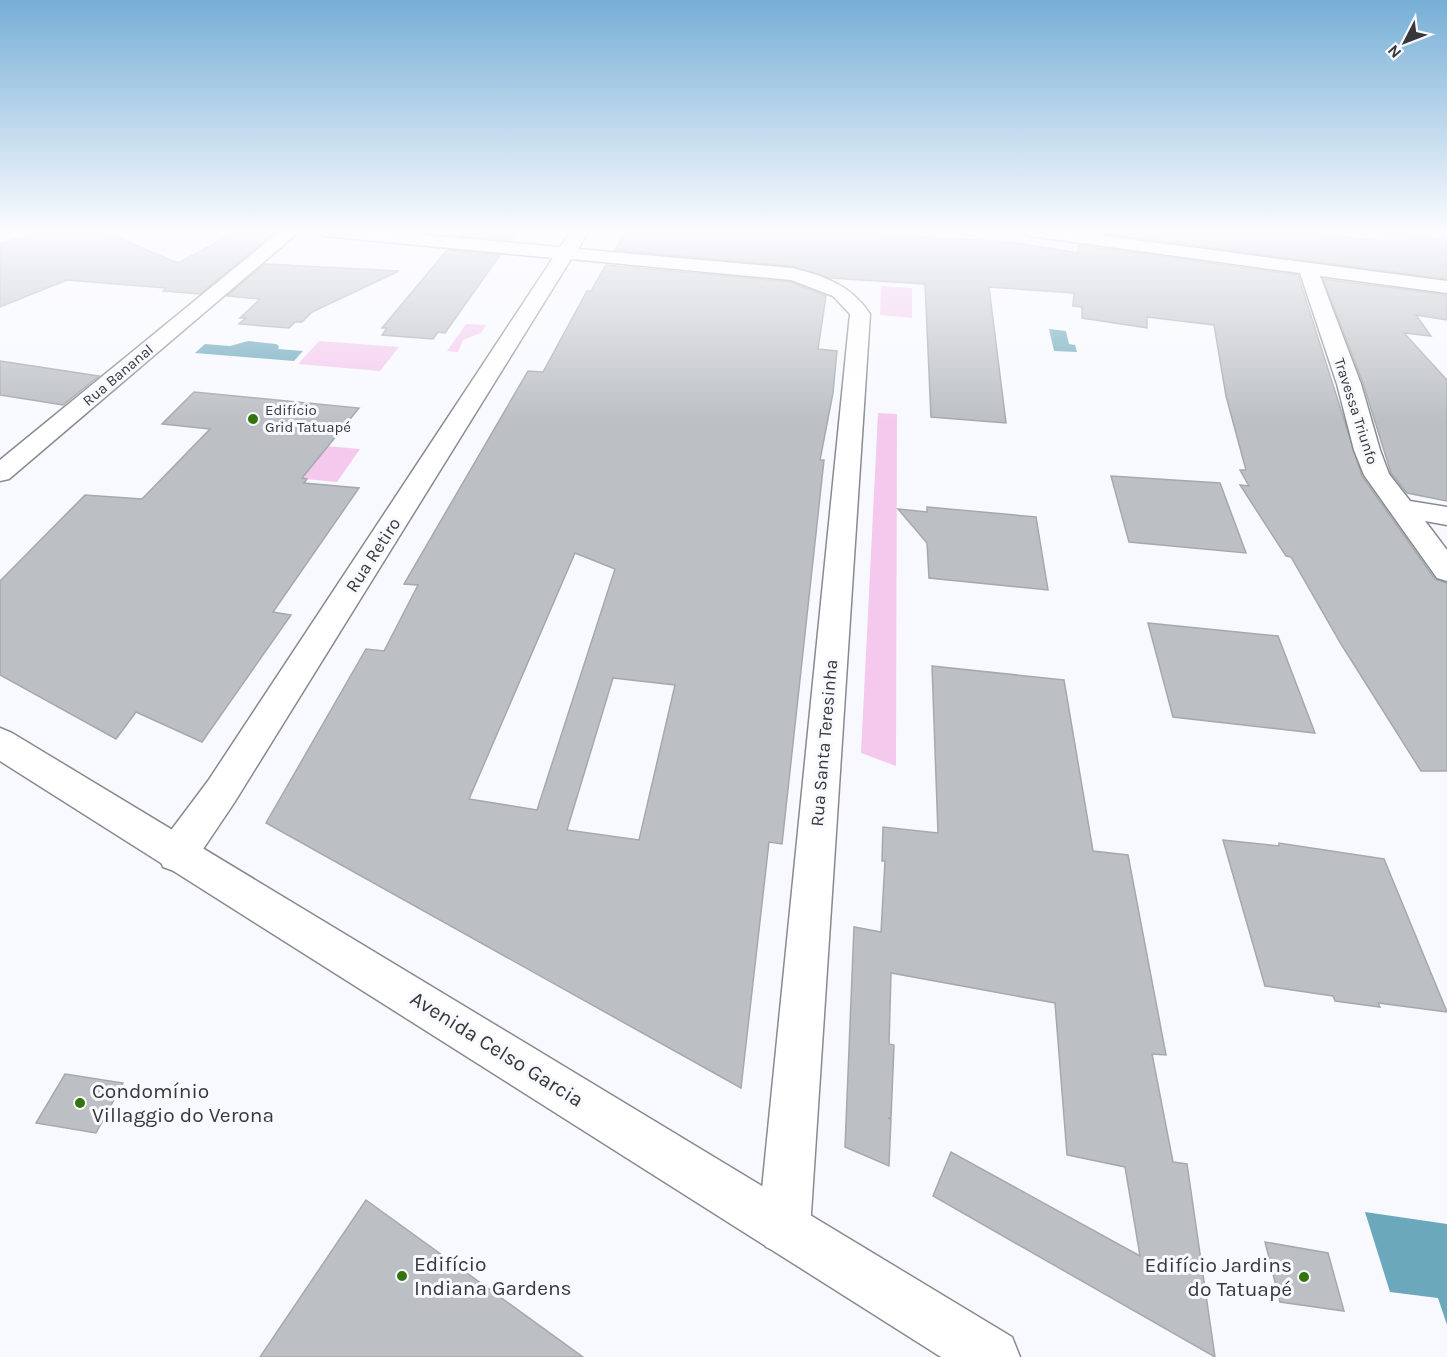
<svg xmlns="http://www.w3.org/2000/svg" width="1447" height="1357" font-family="Karla,sans-serif">
<style>
.green{fill:#f4c9ed}
.water{fill:#6ca8bb}
.building{fill:#bcc0c4;stroke:#a4a9ad;stroke-width:1.5;fill-rule:evenodd}
.lines{fill:none;stroke-linecap:round;stroke-linejoin:round}
.street-casing{stroke:#898a8f;stroke-width:3}
.secondary-casing{stroke:#898a8f;stroke-width:3}
.street{fill:#fff;fill-rule:evenodd}
.secondary{fill:#fff;fill-rule:evenodd}
.poi-dot{fill:#34740f;stroke:#f8f9ff;stroke-width:2}
.labels{text-anchor:middle;stroke-width:6;stroke-linejoin:round;paint-order:stroke}
.far-street-label{font-size:15px;fill:#38383b;stroke:#f8f9ff}
.far-poi-label{font-size:15px;fill:#38383b;stroke:#f8f9ff;text-anchor:start}
.street-label{font-size:18px;fill:#38383b;stroke:#f8f9ff}
.near-street-label{font-size:21px;fill:#38383b;stroke:#f8f9ff}
.near-poi-label{font-size:21px;fill:#38383b;stroke:#f8f9ff;text-anchor:start}
</style>
<rect width="100%" height="100%" fill="#f8f9ff"/>
<g class="green">
<polygon points="881,286 912,288 912,318 880,315"/>
<polygon points="466,324 486,325 481,333 463,340 458,352 447,351"/>
<polygon points="319,341 399,347 380,371 298,364"/>
<polygon points="878,413 897,414 896,766 861,753"/>
<polygon points="268,441 360,449 337,482 240,473"/>
</g>
<g class="water">
<polygon points="1049,329 1066,331 1069,344 1075,345 1077,352 1054,351"/>
<polygon points="248,341 276,344 279,346 278,349 303,351 294,361 195,353 205,344 230,346"/>
<polygon points="1365,1212 1447,1224 1447,1325 1438,1298 1390,1292"/>
</g>
<g class="building">
<polygon points="40,231 102,231 178,263 238,231 276,231 200,294 163,291 166,288 67,280 0,307 0,244"/>
<polygon points="463,231 517,231 511,240 459,236"/>
<polygon points="626,231 828,231 1012,242 1078,253 1078,245 1298,275 1362,476 1435,579 1447,583 1447,771 1421,771 1341,644 1291,557 1286,556 1240,485 1249,486 1240,470 1246,470 1226,396 1214,325 1147,317 1147,328 1082,318 1082,307 1073,306 1074,293 989,287 1006,423 931,417 925,284 830,278 792,266 615,250"/>
<polygon points="1083,231 1300,231 1387,242 1383,231 1447,239 1447,279"/>
<polygon points="447,250 500,255 445,333 438,332 433,339 382,335 387,328 382,328"/>
<polygon points="265,264 399,271 312,312 302,322 295,322 289,328 239,324 246,318 240,318 260,299 227,296"/>
<path d="M606,265L790,282L826,296L818,349L837,351L833,393L820,460H824L782,844L769,842L741,1088L266,823L366,649L384,651L418,585L404,584L528,371L543,372L587,291H591ZM575,553L615,569L537,810L469,799ZM613,678L675,685L639,840L567,830Z"/>
<polygon points="1323,279 1447,295 1447,320 1416,315 1431,336 1404,333 1447,380 1447,501 1407,493 1391,473 1363,383"/>
<polygon points="0,361 99,376 63,405 0,395"/>
<polygon points="194,392 359,408 302,478 307,479 304,483 359,488 273,612 291,615 202,742 136,712 116,739 0,675 0,581 85,495 142,499 210,429 162,424"/>
<polygon points="1111,476 1220,483 1246,553 1129,542"/>
<polygon points="927,507 1036,517 1048,590 929,578 927,543 898,509 927,512"/>
<polygon points="1148,623 1278,636 1315,733 1173,717"/>
<polygon points="932,666 1064,680 1093,851 1128,855 1166,1055 1152,1054 1173,1162 1187,1164 1215,1357 933,1196 951,1152 1140,1256 1125,1167 1067,1155 1055,1003 891,973 889,1044 894,1045 891,1118 888,1118 891,1119 889,1166 845,1147 854,927 881,932 885,861 882,861 883,827 938,833"/>
<polygon points="1223,840 1279,846 1279,843 1384,859 1447,1012 1378,1003 1380,1007 1335,1001 1333,996 1265,986"/>
<polygon points="65,1074 123,1083 96,1133 36,1123"/>
<polygon points="366,1200 583,1357 260,1357"/>
<polygon points="1265,1242 1328,1253 1344,1311 1280,1302"/>
</g>
<g class="lines">
<defs>
<g id="street">
<polygon points="280,231 300,231 9,479 0,481 0,460"/>
<path d="M315,231H379L560,247L571,231H589L578,249L792,268C824,276 851,285 870,314L810,1229L802,1247L784,1255L766,1247L758,1229L850,314L833,296L791,280L571,259L234,803L191,867L177,872L163,867L158,854L163,841L208,781L553,258L324,236Z"/>
<polygon points="1021,231 1068,231 1447,281 1447,293 1320,276 1361,384 1380,450 1389,474 1410,501 1447,507 1447,525 1425,521 1447,550 1447,581 1437,578 1364,475 1354,450 1337,384 1300,273 1030,236"/>
</g>
<polygon id="secondary" points="0,728 12,733 1012,1337 1020,1357 941,1357 0,761"/>
</defs>
<use href="#street" class="street-casing"/>
<use href="#secondary" class="secondary-casing"/>
<use href="#street" class="street"/>
<use href="#secondary" class="secondary"/>
</g>
<linearGradient id="sky" x2="0" y2="1"><stop stop-color="#76afd6"/><stop offset="0.55" stop-color="#fcfcff"/><stop offset="1" stop-color="#fcfcff" stop-opacity="0"/></linearGradient>
<rect width="1447" height="421" fill="url(#sky)"/>
<g class="poi-dot">
<circle cx="253" cy="419" r="6"/>
<circle cx="80" cy="1103" r="6"/>
<circle cx="402" cy="1276" r="6"/>
<circle cx="1304" cy="1277" r="6"/>
</g>
<g class="labels">
<g class="far-street-label">
<text transform="translate(118 375) rotate(-40)" y="5">Rua Bananal</text>
<text transform="translate(1356 411) rotate(72)" y="5">Travessa Triunfo</text>
</g>
<g class="far-poi-label">
<text x="265" y="415">Edifício<tspan x="265" dy="17">Grid Tatuapé</tspan></text>
</g>
<g class="street-label">
<text transform="translate(373 555) rotate(-57)" y="6">Rua Retiro</text>
<text transform="translate(824 743) rotate(-85)" y="6">Rua Santa Teresinha</text>
</g>
<g class="near-street-label">
<text transform="translate(497 1049) rotate(32)" y="7">Avenida Celso Garcia</text>
</g>
<g class="near-poi-label">
<text x="92" y="1098">Condomínio<tspan x="92" dy="24">Villaggio do Verona</tspan></text>
<text x="414" y="1271">Edifício<tspan x="414" dy="24">Indiana Gardens</tspan></text>
<text x="1292" y="1272" text-anchor="end">Edifício Jardins<tspan x="1292" dy="24">do Tatuapé</tspan></text>
</g>
</g>
<g transform="translate(1405 42) rotate(228)" stroke="#f8f9ff" stroke-width="4.5" paint-order="stroke">
<path d="M0-4.5L10 22L0 15L-10 22Z" fill="#38383b"/>
<text y="-9" font-size="16" font-weight="bold" text-anchor="middle" fill="#38383b">N</text>
</g>
</svg>
